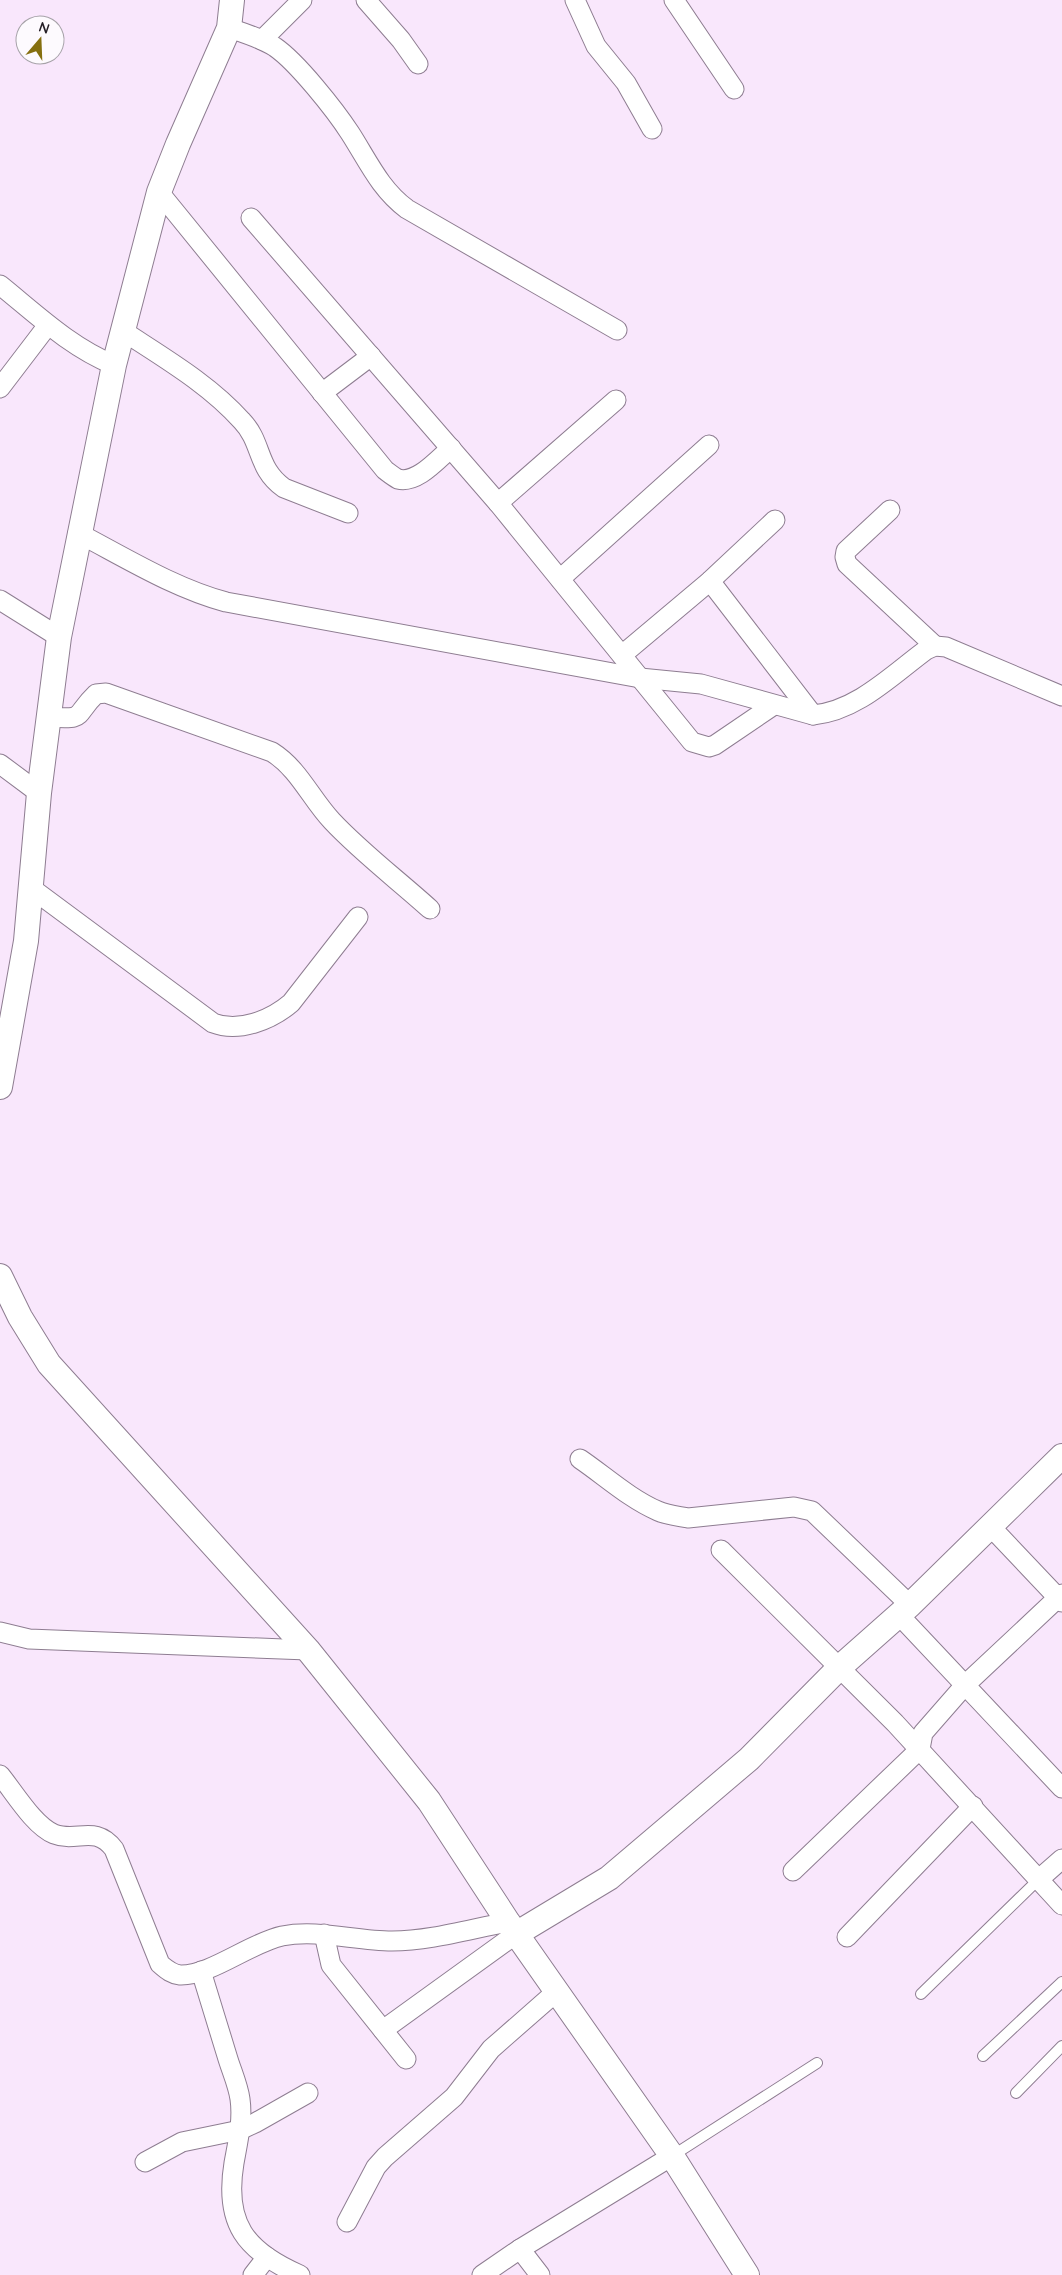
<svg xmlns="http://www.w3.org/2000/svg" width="1062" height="2275" font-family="Quicksand,sans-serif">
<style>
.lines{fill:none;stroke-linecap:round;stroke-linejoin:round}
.service-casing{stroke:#8e7d91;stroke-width:12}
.minor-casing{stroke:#8e7d91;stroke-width:21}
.tertiary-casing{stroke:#8e7d91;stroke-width:26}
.service{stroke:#fff;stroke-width:10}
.minor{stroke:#fff;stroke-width:19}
.tertiary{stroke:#fff;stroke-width:24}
</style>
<rect width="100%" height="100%" fill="#f9e7fc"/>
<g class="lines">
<defs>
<g id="service">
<polyline points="921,1994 1038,1880"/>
<polyline points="983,2056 1062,1982"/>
<polyline points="1016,2093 1062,2046"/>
<polyline points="672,2156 817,2063"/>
</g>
<g id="minor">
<polyline points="366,0 401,40 418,64"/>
<polyline points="575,0 596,46 626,83 652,129"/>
<polyline points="674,0 734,89"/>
<path d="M229,28C244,33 261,38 275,47C297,62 335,110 350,133C368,161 380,189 407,209L617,330"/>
<polyline points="262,40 302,0"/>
<path d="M159,192L385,470C389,473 394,477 398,479C417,484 438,459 451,448"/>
<polyline points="251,218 498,503 692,742 709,747 715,745 774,705"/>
<path d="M0,285C36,314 70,347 114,365"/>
<path d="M123,331C164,358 209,384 242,421C263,443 256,468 284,488L348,513"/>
<polyline points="0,388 48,325"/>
<polyline points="322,393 371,356"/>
<polyline points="498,503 616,400"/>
<polyline points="890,510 846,551 845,557 847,564 935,646"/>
<path d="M78,533C126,558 174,588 226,602L640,678L701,684L813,715C857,711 892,675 926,650L935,646L946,647L1062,696"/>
<polyline points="560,579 709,445"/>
<polyline points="710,581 813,715"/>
<polyline points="0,600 59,637"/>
<polyline points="622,655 710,581 775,520"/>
<path d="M49,717C87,720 73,716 96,694L106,693L272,752C299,769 311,799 332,821C362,853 398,880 430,909"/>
<polyline points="0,764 39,793"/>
<path d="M31,888L213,1023C239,1033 271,1020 291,1003L358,917"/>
<path d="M580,1459C605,1476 630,1499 658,1511C667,1515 678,1516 688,1518L794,1507L812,1511L910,1605"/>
<polyline points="990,1526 1062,1602"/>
<polyline points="721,1550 895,1723 1062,1905"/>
<polyline points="899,1615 1062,1788"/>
<polyline points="0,1632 29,1639 308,1650"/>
<path d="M0,1775C14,1792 34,1826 54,1834C77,1843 95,1824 114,1849L160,1964C166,1969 171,1974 180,1975C210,1976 250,1943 282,1936C318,1929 355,1941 392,1941C430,1941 470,1929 508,1922"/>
<polyline points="793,1871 920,1749 923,1733 965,1685 1062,1594"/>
<polyline points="1038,1880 1062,1859"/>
<polyline points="324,1934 331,1965 406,2059"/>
<polyline points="847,1937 973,1806"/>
<path d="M201,1971C210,2000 219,2030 228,2059C232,2072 238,2085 240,2099C243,2120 238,2141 234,2163C224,2223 245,2251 300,2275"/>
<polyline points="383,2030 516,1934"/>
<polyline points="145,2162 182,2142 240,2130 255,2123 308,2093"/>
<polyline points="347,2222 376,2167 385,2157 454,2097 491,2049 556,1992"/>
<polyline points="520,2249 540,2275"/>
<polyline points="253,2275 267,2257"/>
<polyline points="482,2275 520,2249 672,2156"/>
</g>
<g id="tertiary">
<polyline points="0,1087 26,941 39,793 59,637 114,365 159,192 178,144 229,28 232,0"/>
<polyline points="0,1276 20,1317 49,1364 308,1650 429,1801 508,1922 672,2156 747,2275"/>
<polyline points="516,1934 609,1878 749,1759 840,1667 910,1605 1062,1456"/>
</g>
</defs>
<use href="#service" class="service-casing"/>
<use href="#minor" class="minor-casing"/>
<use href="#tertiary" class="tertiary-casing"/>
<use href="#service" class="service"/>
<use href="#minor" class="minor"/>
<use href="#tertiary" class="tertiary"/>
</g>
<g transform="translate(40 40) rotate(19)"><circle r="24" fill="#fdfafe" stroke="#a6a2a8"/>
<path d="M0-4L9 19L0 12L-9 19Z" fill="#856f0f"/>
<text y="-8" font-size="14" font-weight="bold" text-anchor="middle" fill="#241e26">N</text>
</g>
</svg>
